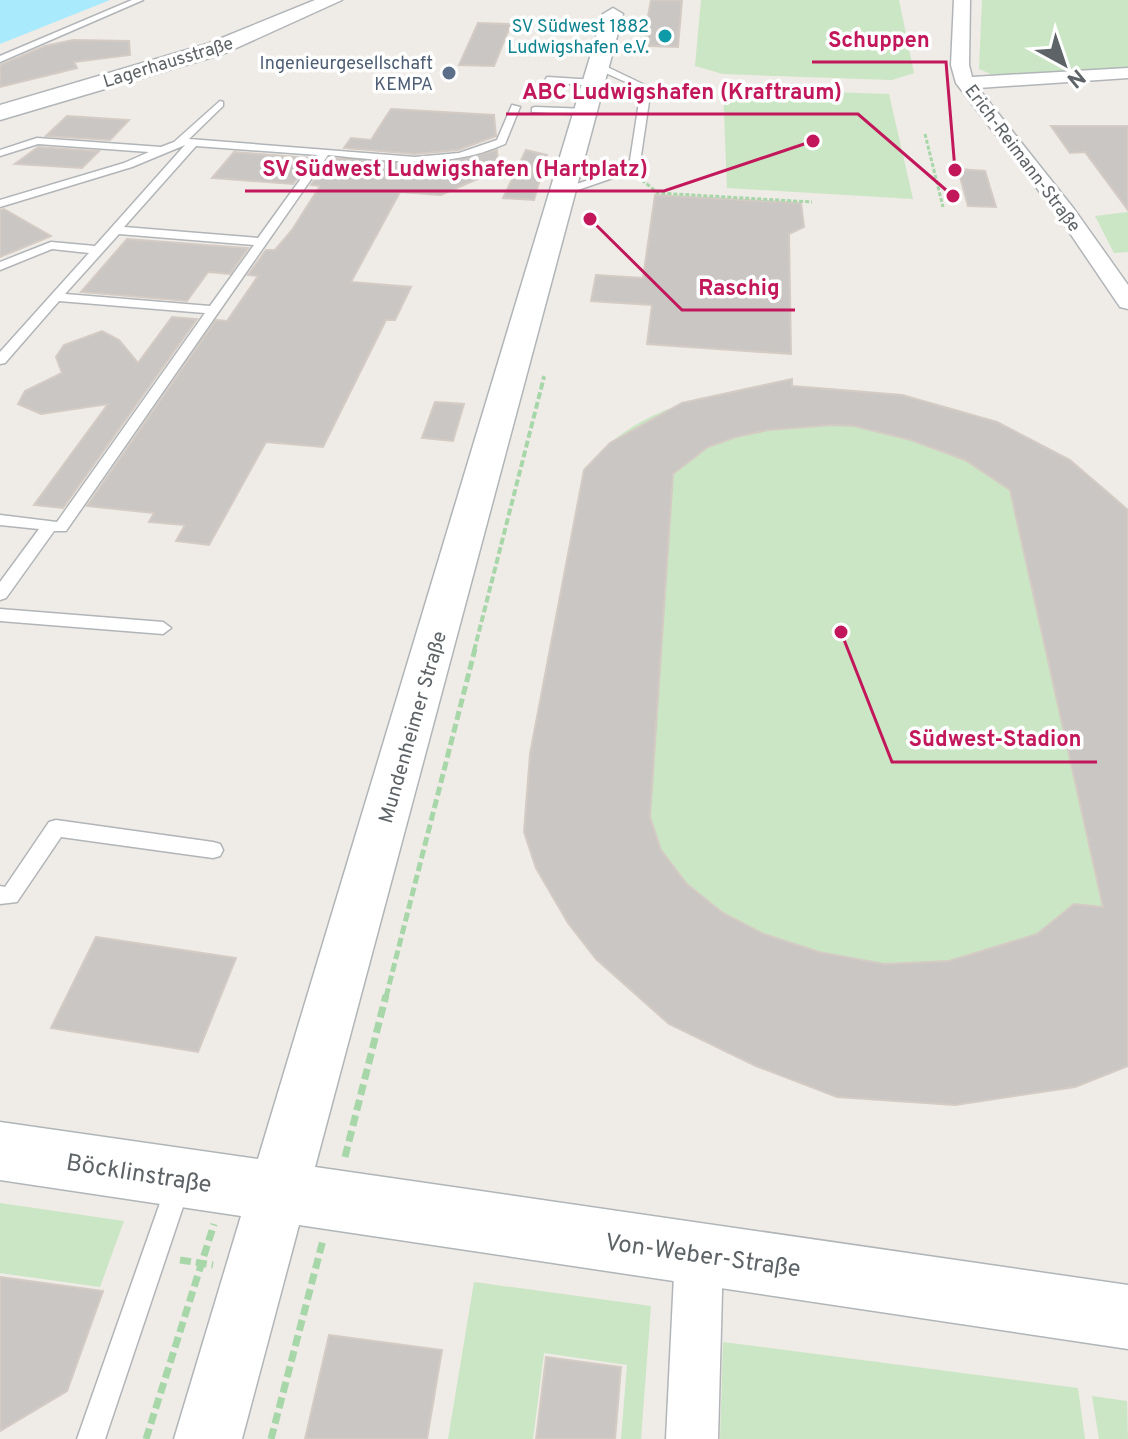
<svg xmlns="http://www.w3.org/2000/svg" width="1128" height="1439" font-family="Overpass,sans-serif">
<style>
.green{fill:#cbe6c4}
.water{fill:#a9ebfc}
.building{fill:#cac6c3;stroke:#d4cbc4;stroke-width:2;fill-rule:evenodd}
.lines{fill:none;stroke-linecap:round;stroke-linejoin:round}
.lane-casing{stroke:#b1b5b8;stroke-width:3}
.street-casing{stroke:#b1b5b8;stroke-width:3}
.secondary-casing{stroke:#b0b5b8;stroke-width:3}
.path-far3{stroke:#a7d7a9;stroke-width:3;stroke-dasharray:4 2;stroke-linecap:butt}
.path-far2{stroke:#a7d7a9;stroke-width:4;stroke-dasharray:7 3;stroke-linecap:butt}
.path-far1{stroke:#a7d7a9;stroke-width:5;stroke-dasharray:9 4;stroke-linecap:butt}
.path{stroke:#a7d7a9;stroke-width:7;stroke-dasharray:11 5;stroke-linecap:butt}
.lane{fill:#fff;fill-rule:evenodd}
.street{fill:#fff;fill-rule:evenodd}
.secondary{fill:#fff;fill-rule:evenodd}
.culture-dot{fill:#0f9aa8;stroke:#fff;stroke-width:3}
.service-dot{fill:#5c6f8a;stroke:#fff;stroke-width:3}
.labels{text-anchor:middle;stroke-width:7;stroke-linejoin:round;paint-order:stroke}
.far-culture-label{font-size:18px;fill:#0d838f;stroke:#fff;text-anchor:end}
.far-street-label{font-size:18px;fill:#5d6366;stroke:#fff}
.far-service-label{font-size:18px;fill:#4e5e75;stroke:#fff;text-anchor:end}
.street-label{font-size:20px;fill:#5d6366;stroke:#fff}
.near-street-label{font-size:24px;fill:#5d6366;stroke:#fff}
.leader{fill:none;stroke:#c2185b;stroke-width:3}
.callout-dot{fill:#c2185b;stroke:#fff;stroke-width:3}
.callout-label{font-size:22px;text-anchor:middle;font-weight:bold;fill:#c2185b;stroke:#fff;stroke-width:7;stroke-linejoin:round;paint-order:stroke}
</style>
<rect width="100%" height="100%" fill="#efebe6"/>
<g class="green">
<polygon points="701,0 899,0 914,73 892,80 723,74 695,66"/>
<polygon points="982,0 1128,0 1128,69 993,75 979,69"/>
<polygon points="723,88 889,94 913,199 727,188"/>
<polygon points="1128,212 1128,252 1114,253 1095,216"/>
<path d="M784,386C915,390 1032,414 1128,510V1065L1055,1089L955,1105L837,1097L756,1066L669,1024L596,959L568,923L550,893L536,868L524,832L530,754L584,470C632,408 711,391 784,386Z"/>
<polygon points="0,1203 124,1221 100,1287 0,1273"/>
<polygon points="474,1282 651,1306 641,1439 621,1439 627,1365 544,1353 533,1439 448,1439"/>
<polygon points="723,1342 1078,1388 1085,1439 720,1439"/>
<polygon points="1092,1396 1127,1401 1128,1439 1099,1439"/>
</g>
<polygon class="water" points="0,0 110,0 0,44"/>
<g class="building">
<polygon points="651,0 682,0 678,47 649,46 650,39 644,39"/>
<polygon points="478,23 511,24 494,66 459,65"/>
<polygon points="73,40 129,41 130,55 74,62 77,68 0,87 0,65 45,46"/>
<polygon points="391,109 494,115 496,136 458,150 415,154 344,148 351,138 371,140"/>
<polygon points="67,116 129,120 110,140 46,136"/>
<polygon points="1051,126 1128,126 1128,210 1085,152 1070,153"/>
<polygon points="38,147 99,151 82,168 15,164"/>
<polygon points="497,150 498,170 441,195 400,192 351,282 411,287 395,320 386,320 323,447 266,442 209,545 176,541 185,525 149,522 154,513 87,506 216,320 227,321 258,276 248,275 266,250 275,250 292,230 320,186 311,185 329,158 439,163"/>
<polygon points="526,150 547,155 534,200 503,198"/>
<polygon points="234,152 312,158 293,184 212,178"/>
<polygon points="958,169 985,171 996,207 968,206"/>
<polygon points="655,195 801,203 804,227 789,234 791,354 647,344 652,305 591,301 596,275 643,278"/>
<polygon points="4,209 51,236 0,257 0,210"/>
<polygon points="127,239 248,248 230,274 208,272 187,301 81,292"/>
<polygon points="172,317 197,319 63,508 34,505 108,404 41,414 18,404 25,391 62,373 56,357 64,345 102,331 119,340 138,363"/>
<path d="M792,379V386L902,395L997,422L1070,460L1128,510V1066L1075,1087L955,1105L837,1097L756,1066L669,1024L596,959L568,923L536,868L524,832L530,754L584,470L610,443L682,403ZM832,425L854,426L911,440L965,460L1010,490L1103,907L1074,904L1037,934L949,961L884,964L819,952L764,934L723,913L687,884L661,850L650,817L673,474L708,447L736,437L768,430Z"/>
<polygon points="435,402 464,404 453,441 422,438"/>
<polygon points="96,937 236,958 198,1052 51,1028"/>
<polygon points="0,1277 103,1291 67,1391 0,1431"/>
<polygon points="329,1335 442,1350 427,1439 305,1439"/>
<polygon points="546,1357 621,1367 615,1439 536,1439"/>
</g>
<g class="lines">
<defs>
<g id="lane">
<polygon points="132,0 143,0 0,62 0,56"/>
<polygon points="597,65 603,65 651,88 639,169 569,193 561,193 561,189 629,167 641,89 597,69"/>
<polygon points="547,77 596,80 601,83 596,86 544,82"/>
<path d="M220,101L223,102V106L189,139L415,157L459,153L497,140L512,105L520,107L505,144C446,170 389,161 328,155L66,531H54L6,598L0,600V582L39,529L0,525V515L57,522L205,313L59,301L5,363L0,364V352L89,253L52,249L0,270V262L51,242L95,246L185,145L132,167L0,207V200L124,163L149,152L38,144L0,156V150L37,138L161,147L174,142ZM196,146L318,155L258,238L124,227ZM119,234L254,245L210,306L65,294Z"/>
<polygon points="535,107 588,109 593,112 588,115 532,112 532,108"/>
<polygon points="0,609 163,622 171,628 163,634 0,621"/>
<polygon points="56,820 213,842 220,844 223,850 220,856 213,858 61,837 17,902 0,904 0,886 5,887 49,822"/>
<polygon points="179,1171 188,1174 191,1183 105,1439 77,1439 167,1183 170,1174"/>
</g>
<g id="street">
<polygon points="954,0 970,0 969,65 972,77 1128,68 1128,78 978,88 1074,209 1128,285 1128,309 1120,307 1059,217 956,83 951,65"/>
<polygon points="699,1231 716,1238 723,1255 718,1439 666,1439 675,1255 682,1238"/>
</g>
<g id="secondary">
<polygon points="315,0 342,0 223,54 0,120 0,105 207,44"/>
<polygon points="613,8 623,14 315,1167 1128,1285 1128,1349 299,1225 242,1439 174,1439 241,1216 0,1180 0,1122 258,1159 603,14"/>
</g>
</defs>
<use href="#lane" class="lane-casing"/>
<use href="#street" class="street-casing"/>
<use href="#secondary" class="secondary-casing"/>
<g class="path-far3">
<polyline points="925,134 943,207"/>
<polyline points="642,180 658,193 812,202"/>
<polyline points="543,379 544,376"/>
</g>
<polyline class="path-far2" points="474,651 544,377"/>
<polyline class="path-far1" points="386,997 475,649"/>
<g class="path">
<polyline points="345,1157 386,995"/>
<polyline points="180,1260 213,1265"/>
<polyline points="146,1439 214,1224"/>
<polyline points="271,1439 323,1240"/>
</g>
<use href="#lane" class="lane"/>
<use href="#street" class="street"/>
<use href="#secondary" class="secondary"/>
</g>
<circle class="culture-dot" cx="665" cy="36" r="8"/>
<circle class="service-dot" cx="449" cy="73" r="8"/>
<g class="labels">
<g class="far-culture-label">
<text x="649" y="32">SV Südwest 1882<tspan x="649" dy="21">Ludwigshafen e.V.</tspan></text>
</g>
<g class="far-street-label">
<text transform="translate(168 62) rotate(-17)" y="6">Lagerhausstraße</text>
<text transform="translate(1023 158) rotate(53)" y="6">Erich-Reimann-Straße</text>
</g>
<g class="far-service-label">
<text x="433" y="69">Ingenieurgesellschaft<tspan x="433" dy="21">KEMPA</tspan></text>
</g>
<g class="street-label">
<text transform="translate(412 727) rotate(-74)" y="7">Mundenheimer Straße</text>
</g>
<g class="near-street-label">
<text transform="translate(139 1173) rotate(9)" y="8">Böcklinstraße</text>
<text transform="translate(703 1255) rotate(8)" y="8">Von-Weber-Straße</text>
</g>
</g>
<path class="leader" d="M955 170L946 62H812M953 196L858 114H506M813 141L664 191H245M590 219L682 310H795M841 632L892 762H1097"/>
<g class="callout-dot">
<circle cx="955" cy="170" r="8"/>
<circle cx="953" cy="196" r="8"/>
<circle cx="813" cy="141" r="8"/>
<circle cx="590" cy="219" r="8"/>
<circle cx="841" cy="632" r="8"/>
</g>
<g class="callout-label">
<text x="879" y="47">Schuppen</text>
<text x="682" y="99">ABC Ludwigshafen (Kraftraum)</text>
<text x="455" y="176">SV Südwest Ludwigshafen (Hartplatz)</text>
<text x="739" y="295">Raschig</text>
<text x="995" y="746">Südwest-Stadion</text>
</g>
<g transform="translate(1064 64) rotate(140)" stroke="#ffffff" stroke-width="6" paint-order="stroke">
<path d="M0-6L14 30L0 20L-14 30Z" fill="#5d6366"/>
<text y="-12" font-size="22" font-weight="bold" text-anchor="middle" fill="#5d6366">N</text>
</g>
</svg>
